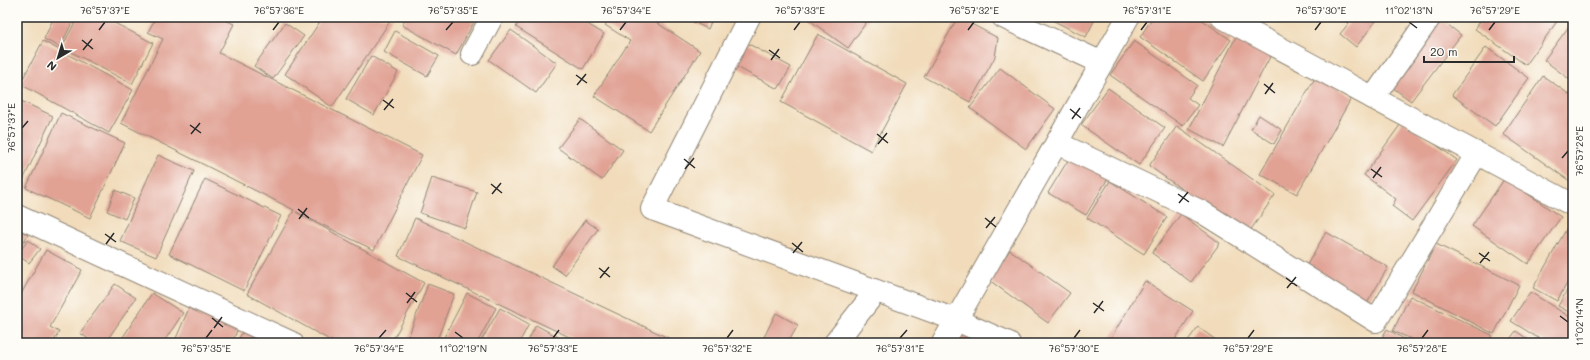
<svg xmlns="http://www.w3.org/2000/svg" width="1590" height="360" font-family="Mali,sans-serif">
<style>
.building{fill:#e1a294}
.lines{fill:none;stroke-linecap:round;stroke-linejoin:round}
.minor-casing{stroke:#8e8372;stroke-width:24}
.minor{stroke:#fff;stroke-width:22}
.ticks{fill:none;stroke:#2b2b2b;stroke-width:1.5}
.neatline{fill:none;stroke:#2b2b2b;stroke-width:1.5}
.ticks-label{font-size:10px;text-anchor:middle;fill:#2b2b2b}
</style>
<rect width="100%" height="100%" fill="#fdfcf7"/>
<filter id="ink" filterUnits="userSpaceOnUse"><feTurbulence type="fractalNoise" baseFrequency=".025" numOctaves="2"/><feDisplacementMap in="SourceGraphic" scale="8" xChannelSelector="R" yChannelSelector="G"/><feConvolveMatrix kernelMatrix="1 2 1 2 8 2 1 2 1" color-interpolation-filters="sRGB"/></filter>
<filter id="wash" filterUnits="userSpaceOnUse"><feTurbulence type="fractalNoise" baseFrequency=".012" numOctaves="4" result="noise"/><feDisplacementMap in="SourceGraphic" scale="16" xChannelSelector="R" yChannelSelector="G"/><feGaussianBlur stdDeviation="0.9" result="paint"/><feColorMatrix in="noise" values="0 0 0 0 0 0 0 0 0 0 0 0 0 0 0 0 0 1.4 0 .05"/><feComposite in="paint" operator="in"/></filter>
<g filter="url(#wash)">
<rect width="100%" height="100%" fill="#f1dbba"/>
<g id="blocks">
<g class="building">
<polygon points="54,17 75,17 60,47 44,39"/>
<polygon points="78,17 103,17 153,43 132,84 62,47"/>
<polygon points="156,17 219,17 234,24 219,53 422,155 374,250 296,212 424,283 391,343 380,338 377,343 335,343 247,294 294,210 121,123 163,39 148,32"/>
<polygon points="323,17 393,17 332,107 285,74"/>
<polygon points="407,17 465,17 474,22 456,55 402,25"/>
<polygon points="522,17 576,17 604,34 583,69 516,27"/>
<polygon points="611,17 648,17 700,51 649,131 594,96 630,41 605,25"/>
<polygon points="683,17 713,17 708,29"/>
<polygon points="805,17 870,17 848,48"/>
<polygon points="958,17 998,38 995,57 970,102 924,77"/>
<polygon points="1046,17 1096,17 1086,37"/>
<polygon points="1153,17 1198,17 1231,40 1203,81 1140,37"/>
<polygon points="1341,17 1379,17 1356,47 1340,34 1349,23"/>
<polygon points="1483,17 1560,17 1526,65 1475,29"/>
<polygon points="1439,18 1461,35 1411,101 1389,85"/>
<polygon points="1573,21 1573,82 1544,60"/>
<polygon points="285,23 304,36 273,79 254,66"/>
<polygon points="511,30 557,63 536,93 489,60"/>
<polygon points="395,31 439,56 427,76 384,52"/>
<polygon points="1238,33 1273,51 1223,147 1189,129"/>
<polygon points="818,34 907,84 871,151 781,102"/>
<polygon points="43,41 133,90 109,133 20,84"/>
<polygon points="1134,41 1197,85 1188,98 1198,105 1183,126 1110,75"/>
<polygon points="745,42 791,67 778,89 733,65"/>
<polygon points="1486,47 1529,78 1495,126 1452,95"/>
<polygon points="371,56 398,72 374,115 346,99"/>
<polygon points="1000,68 1055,109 1026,149 970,108"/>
<polygon points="1316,76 1352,97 1297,194 1260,174"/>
<polygon points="1543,76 1573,97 1573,179 1571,182 1503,134"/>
<polygon points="1108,88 1165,128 1139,165 1081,125"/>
<polygon points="17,99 53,116 18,191 17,190"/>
<polygon points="61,113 125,143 90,218 26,188"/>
<polygon points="1259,115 1282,130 1274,144 1251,129"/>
<polygon points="580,119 623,150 602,180 558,148"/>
<polygon points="1403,121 1457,160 1412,221 1392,206 1396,199 1364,175"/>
<polygon points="1177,126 1275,195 1247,235 1149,166"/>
<polygon points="1073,152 1110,175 1086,215 1048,193"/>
<polygon points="158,155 194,171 156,257 120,241"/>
<polygon points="432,178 477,192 465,228 420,213"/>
<polygon points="1505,178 1561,217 1528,264 1472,226"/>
<polygon points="205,179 281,216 244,291 169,254"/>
<polygon points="1110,181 1167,217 1144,254 1087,218"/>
<polygon points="115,190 134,198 125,219 107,211"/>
<polygon points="1181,214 1220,243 1191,282 1152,253"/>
<polygon points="415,218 679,343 582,343 398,256"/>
<polygon points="1572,219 1573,220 1573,273 1557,301 1533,288"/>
<polygon points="585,220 598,229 565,275 552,266"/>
<polygon points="17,227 28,235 17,252"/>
<polygon points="1326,232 1388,267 1366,305 1304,270"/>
<polygon points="28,240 40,249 29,263 17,255"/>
<polygon points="1436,244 1519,285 1494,334 1412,291"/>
<polygon points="46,250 82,270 50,327 59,332 53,343 17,343 17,301"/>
<polygon points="1010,250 1070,293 1048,323 989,280"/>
<polygon points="1573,280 1573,314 1558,306"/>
<polygon points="1145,281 1193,311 1173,343 1108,343"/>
<polygon points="115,284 136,298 105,343 94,343 80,333"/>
<polygon points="428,284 454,294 436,343 406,343"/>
<polygon points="1530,292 1573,319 1573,331 1566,343 1546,343 1511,321"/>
<polygon points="152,293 183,313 163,343 119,343"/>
<polygon points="467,293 496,308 477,343 441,343"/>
<polygon points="1410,296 1492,335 1488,343 1420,343 1393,331"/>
<polygon points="189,308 238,328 232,343 174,343"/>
<polygon points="500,308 529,324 519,343 480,343"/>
<polygon points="776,313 798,325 788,343 761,343"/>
<polygon points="536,325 558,337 555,343 527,343"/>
<polygon points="963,326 982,343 950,343"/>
<polygon points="1198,327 1220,343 1186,343"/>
<polygon points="1387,329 1411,343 1379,343"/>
<polygon points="243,330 271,343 237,343"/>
<polygon points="1516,331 1533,343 1507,343"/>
</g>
</g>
</g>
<g filter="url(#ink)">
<use href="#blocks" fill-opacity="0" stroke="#8e8372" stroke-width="1"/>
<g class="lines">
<defs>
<g id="minor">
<polyline points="749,17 652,209 956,320 1009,343"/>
<polyline points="1003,17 1102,63"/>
<polyline points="1222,17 1573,205"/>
<polyline points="472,54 492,17"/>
<polyline points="1373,98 1430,17"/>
<polyline points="1057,143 1202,212 1376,321 1477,153"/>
<polyline points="17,216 292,343"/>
<polyline points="835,343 876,291"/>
<polyline points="943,343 1128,17"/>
</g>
</defs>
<use href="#minor" class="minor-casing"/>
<use href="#minor" class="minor"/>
</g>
</g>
<path class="ticks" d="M1409,22L1417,28M99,30L105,22M273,30L279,22M446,30L453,22M620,30L626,22M794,30L800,22M968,30L974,22M1141,30L1147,22M1315,30L1321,22M1489,30L1495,22M82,40L93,49M83,50L92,39M769,50L780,58M771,60L779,49M576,75L587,83M1264,84L1275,93M577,85L586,74M1265,94L1273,83M383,100L394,108M1070,109L1081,118M384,110L393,99M1072,119L1080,108M190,125L201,133M22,128L28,121M191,134L200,123M877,134L888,143M878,144L887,133M1562,158L1568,151M684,159L695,168M685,169L694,158M1371,169L1382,177M1373,178L1381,167M491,184L502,193M492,194L501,183M1178,194L1189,202M1179,203L1188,192M298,209L309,218M985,218L996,227M299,219L307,208M986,228L995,217M105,234L116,242M792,243L803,252M106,244L114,233M793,253L802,242M1479,253L1490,261M1480,263L1489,252M599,268L610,277M600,278L609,267M1286,278L1297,286M1287,288L1296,277M406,293L417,302M407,303L415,292M1093,303L1104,311M1094,313L1103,301M1560,316L1568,322M212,318L223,327M214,328L222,317M455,332L463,338M206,338L212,330M379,338L386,330M553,338L559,330M727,338L733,330M900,338L907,330M1074,338L1080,330M1248,338L1254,330M1422,338L1428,330"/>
<rect width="1590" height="360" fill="none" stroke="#fdfcf7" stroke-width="44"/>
<g transform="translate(58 58) rotate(218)" stroke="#fdfcf7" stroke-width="3" paint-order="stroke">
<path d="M0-3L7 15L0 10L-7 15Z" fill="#2b2b2b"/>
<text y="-6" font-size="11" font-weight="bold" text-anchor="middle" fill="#2b2b2b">N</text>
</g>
<path d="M1424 56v6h90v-6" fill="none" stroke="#2b2b2b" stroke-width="2"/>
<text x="1430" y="56" font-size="12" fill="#2b2b2b" stroke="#fdfcf7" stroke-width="3" paint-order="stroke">20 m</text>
<rect x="22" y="22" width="1546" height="316" class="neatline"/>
<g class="ticks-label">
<text x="105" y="14">76°57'37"E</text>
<text x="279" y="14">76°57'36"E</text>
<text x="453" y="14">76°57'35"E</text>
<text x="626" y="14">76°57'34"E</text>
<text x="800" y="14">76°57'33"E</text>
<text x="974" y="14">76°57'32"E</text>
<text x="1147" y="14">76°57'31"E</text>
<text x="1321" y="14">76°57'30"E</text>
<text x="1409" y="14">11°02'13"N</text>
<text x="1495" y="14">76°57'29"E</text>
<text transform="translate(11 128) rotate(-90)" y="4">76°57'37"E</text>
<text transform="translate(1579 151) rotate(-90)" y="4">76°57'28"E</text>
<text transform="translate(1579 322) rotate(-90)" y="4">11°02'14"N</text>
<text x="206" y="352">76°57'35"E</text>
<text x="379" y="352">76°57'34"E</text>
<text x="463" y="352">11°02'19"N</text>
<text x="553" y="352">76°57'33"E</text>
<text x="727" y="352">76°57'32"E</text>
<text x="900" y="352">76°57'31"E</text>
<text x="1074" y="352">76°57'30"E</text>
<text x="1248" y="352">76°57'29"E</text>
<text x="1422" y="352">76°57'28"E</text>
</g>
</svg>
